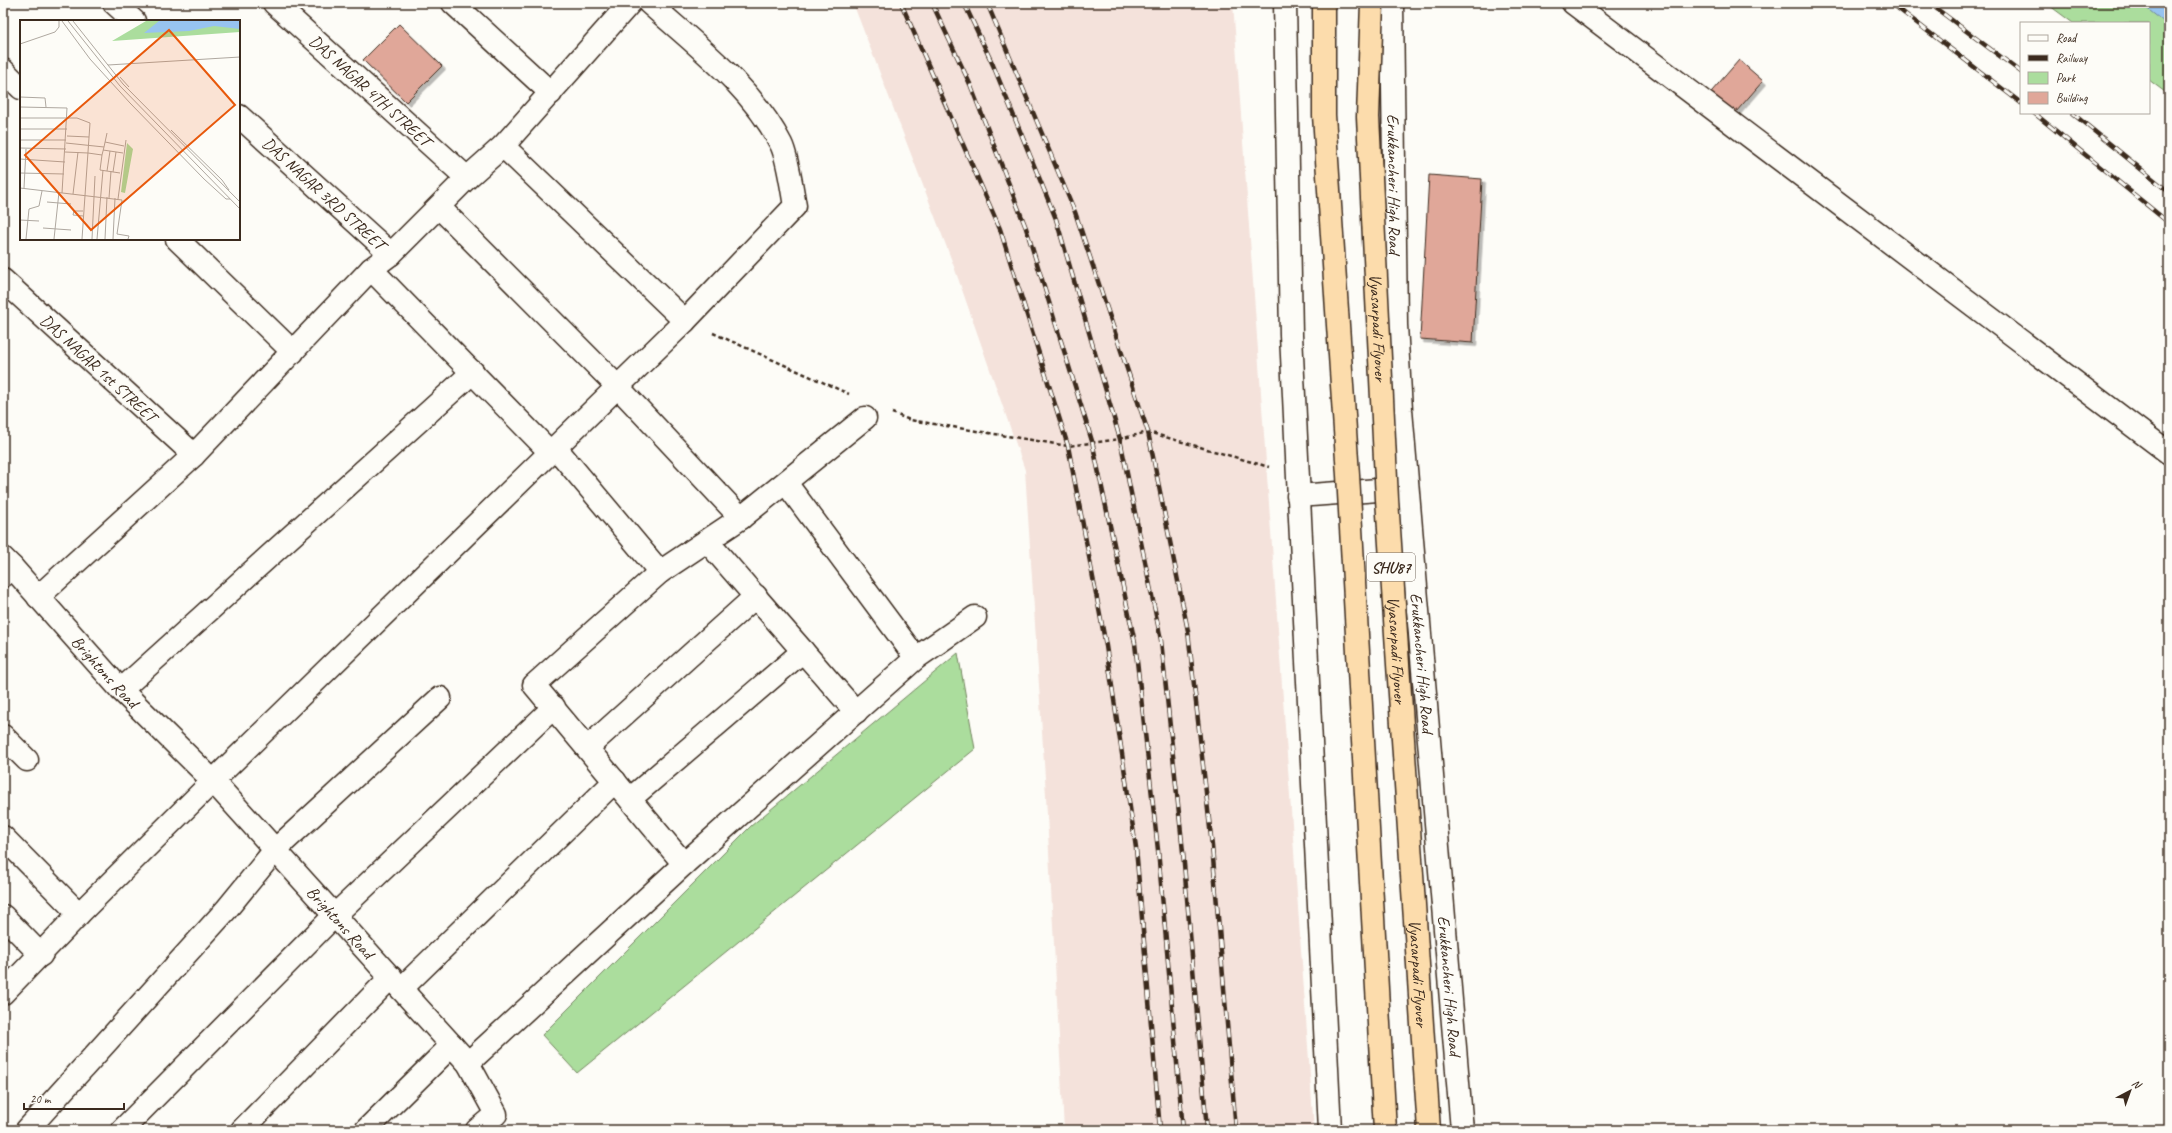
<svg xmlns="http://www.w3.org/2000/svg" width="2172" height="1133" font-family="Caveat,sans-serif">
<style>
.built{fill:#f4e2db}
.green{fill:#abdd9d;stroke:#73845e}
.water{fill:#97c3f0;stroke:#72869c}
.building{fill:#e0a799;stroke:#3b2a1e;filter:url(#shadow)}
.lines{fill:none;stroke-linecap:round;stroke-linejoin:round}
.minor-casing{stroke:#3b2a1e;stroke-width:25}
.tertiary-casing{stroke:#3b2a1e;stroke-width:25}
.path{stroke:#3b2a1e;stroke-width:2.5;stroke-dasharray:4 3;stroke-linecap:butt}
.minor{stroke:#fdfcf7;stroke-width:22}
.tertiary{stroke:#fdfcf7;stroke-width:22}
.rail-casing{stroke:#3b2a1e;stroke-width:4.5}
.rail{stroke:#fdfcf7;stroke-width:3;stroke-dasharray:9;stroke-linecap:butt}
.primary-bridge-casing{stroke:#3b2a1e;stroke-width:25;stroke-linecap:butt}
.primary-bridge{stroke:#fcdcac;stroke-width:22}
.labels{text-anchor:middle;stroke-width:3;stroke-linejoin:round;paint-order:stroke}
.shield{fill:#fdfcf7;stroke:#75695f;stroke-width:1}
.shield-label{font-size:16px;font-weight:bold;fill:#3b2a1e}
.street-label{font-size:17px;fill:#3b2a1e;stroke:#fdfcf7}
.inset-road{fill:none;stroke:#afa8a0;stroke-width:1}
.view{fill:#e8590c;fill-opacity:0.15;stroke:#e8590c;stroke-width:2}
.inset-edge{fill:none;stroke:#3b2a1e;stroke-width:2}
</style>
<defs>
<filter id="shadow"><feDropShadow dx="3.5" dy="3.5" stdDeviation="0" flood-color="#0004"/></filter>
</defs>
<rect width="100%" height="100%" fill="#fdfcf7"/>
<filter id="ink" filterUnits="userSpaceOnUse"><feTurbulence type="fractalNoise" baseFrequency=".025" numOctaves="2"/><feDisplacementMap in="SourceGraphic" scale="8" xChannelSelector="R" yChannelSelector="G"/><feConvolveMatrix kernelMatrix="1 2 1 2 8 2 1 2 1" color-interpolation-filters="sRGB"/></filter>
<g filter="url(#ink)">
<polygon class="built" points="853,3 1233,3 1314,1130 1064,1130 1045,778 1025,470 952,261"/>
<g class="green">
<polygon points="2046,3 2169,3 2169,95 2149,80 2149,23 2073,23"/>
<polygon points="958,653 975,749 577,1073 542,1035 751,826"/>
</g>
<polygon class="water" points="2140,3 2169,3 2169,26"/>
<g class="building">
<polygon points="399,24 442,66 406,102 363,60"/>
<polygon points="1739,60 1763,81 1729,120 1705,99"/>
<polygon points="1429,175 1482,179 1473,343 1420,339"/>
</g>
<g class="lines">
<defs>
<g id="minor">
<polyline points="114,3 134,21"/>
<path id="s1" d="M274,3L467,178"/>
<polyline points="453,3 551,93"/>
<polyline points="1573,3 2169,453"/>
<polyline points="3,70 21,88"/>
<path id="s2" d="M239,116L391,254"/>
<polyline points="503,146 685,321"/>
<polyline points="439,207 617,386 741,518 865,418"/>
<polyline points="177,239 293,352"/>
<polyline points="371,269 550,452"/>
<path id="s3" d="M3,280L194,455"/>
<polyline points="555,447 660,572 741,518"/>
<polyline points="786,483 916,658"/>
<polyline points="707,541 856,712"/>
<path id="s4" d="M12,567L121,690L213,781L468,1063L496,1114L477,1130"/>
<polyline points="660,572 534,685 684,864"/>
<polyline points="38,597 194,455 371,269 391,254 467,178 503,146 630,3"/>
<polyline points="121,690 473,372"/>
<polyline points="3,736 27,760"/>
<polyline points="587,748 756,596"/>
<polyline points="630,799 803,651"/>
<polyline points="3,837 79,914"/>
<polyline points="3,916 41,955"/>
<polyline points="401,989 615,781"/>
<path d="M3,993L79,914L213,781L685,321L795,206C792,190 788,158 781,144C752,87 696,45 649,3"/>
<polyline points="468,1063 684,864 916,658 975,617"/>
<polyline points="27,1130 226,910 275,850 440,698"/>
<polyline points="122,1130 335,915 554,707"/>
<polyline points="242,1130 391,977"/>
<polyline points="366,1130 452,1045"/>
</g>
<g id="tertiary">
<polyline points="1285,3 1291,335 1330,1130"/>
<path id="s5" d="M1392,3L1396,325L1401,410L1462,1130"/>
<polyline points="1298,496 1405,488"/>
<polyline points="3,558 12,567 3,576"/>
</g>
</defs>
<use href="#minor" class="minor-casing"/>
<use href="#tertiary" class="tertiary-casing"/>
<g class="path">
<polyline points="713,333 849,394"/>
<polyline points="892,413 910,420 1068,446 1120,439 1148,432 1269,467"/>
</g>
<use href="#minor" class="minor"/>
<use href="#tertiary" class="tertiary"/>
<defs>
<g id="rail">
<polyline points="901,3 1000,229 1068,446 1106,646 1136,848 1160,1130"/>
<polyline points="932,3 970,84 1026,228 1092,441 1135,643 1158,850 1183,1130"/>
<polyline points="964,3 993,65 1056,219 1120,439 1161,640 1183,852 1207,1130"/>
<polyline points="987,3 1075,212 1148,432 1188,631 1212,846 1236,1130"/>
<polyline points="1891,3 2021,103"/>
<polyline points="1929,3 2021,72"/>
<polyline points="2034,113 2169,223"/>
<polyline points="2072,113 2169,192"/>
</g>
</defs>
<use href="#rail" class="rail-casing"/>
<use href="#rail" class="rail"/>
<defs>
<g id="primary-bridge">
<polyline points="1324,3 1324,115 1348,475 1385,1130"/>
<path id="s6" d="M1372,3L1368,117L1387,499L1429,1130"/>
</g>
</defs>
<use href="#primary-bridge" class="primary-bridge-casing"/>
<use href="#primary-bridge" class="primary-bridge"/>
</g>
</g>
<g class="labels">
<rect class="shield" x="1367" y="553" width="48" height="28" rx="3"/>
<g class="shield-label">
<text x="1391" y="573">SHU87</text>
</g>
<g class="street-label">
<text dy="6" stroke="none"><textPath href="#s1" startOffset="130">DAS NAGAR 4TH STREET</textPath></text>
<text dy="6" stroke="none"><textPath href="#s5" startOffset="181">Erukkancheri High Road</textPath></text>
<text dy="6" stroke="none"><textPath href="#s2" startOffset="115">DAS NAGAR 3RD STREET</textPath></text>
<text dy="6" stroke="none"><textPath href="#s6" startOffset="325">Vyasarpadi Flyover</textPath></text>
<text dy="6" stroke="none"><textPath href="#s3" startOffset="130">DAS NAGAR 1st STREET</textPath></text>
<text dy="6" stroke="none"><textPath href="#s6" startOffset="648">Vyasarpadi Flyover</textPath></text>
<text dy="6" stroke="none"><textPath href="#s5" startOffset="661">Erukkancheri High Road</textPath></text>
<text dy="6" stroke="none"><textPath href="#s4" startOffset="140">Brightons Road</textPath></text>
<text dy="6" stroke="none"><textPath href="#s4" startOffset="484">Brightons Road</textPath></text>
<text dy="6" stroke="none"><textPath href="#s6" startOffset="972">Vyasarpadi Flyover</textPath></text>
<text dy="6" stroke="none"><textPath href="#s5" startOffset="985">Erukkancheri High Road</textPath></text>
</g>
</g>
<g transform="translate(20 20)">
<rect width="220" height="220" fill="#fdfcf7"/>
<path d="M126,1H220V12L92,21ZM107,123L113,129L105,173L101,172Z" fill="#abdd9d"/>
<path d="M139,1H220V9L194,6L169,11L124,13Z" fill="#97c3f0"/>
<path class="inset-road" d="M42,1L70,39L110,83L184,159L206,179H210M48,1L100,66L220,189M53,1L103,64L220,182M0,24L35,12L39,7V1M88,45L220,37M100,57L109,67M0,77L25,78L26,87M0,87L47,88L42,173M0,98H57L70,103L62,219M0,109H47M151,110L202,160L209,170M47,116L69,117M0,120H46M85,122L104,126M46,123L84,127L87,113M0,128L46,129M83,130L103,133M45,132L68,133M68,133L82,135L84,127M82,135L80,150L100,153M0,139L45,142M87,151L90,131M93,152L96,132M0,153L44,154M0,168L102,180L97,214L109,216L108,219M4,168L6,129M53,174L58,132M89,178L91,151M98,179L106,120M27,182L51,184M63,196L53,195L54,191H63M0,200L19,201M23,208L51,210M6,219L9,189L19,186L22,171M34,219L39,172M72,219L75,156M77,219L83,150M85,219L87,177M93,219L95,178"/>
<path class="view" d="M149,10L215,85L71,210L5,135Z"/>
<rect width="220" height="220" class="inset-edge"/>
</g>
<rect width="2172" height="1133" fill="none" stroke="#fdfcf7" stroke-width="16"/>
<rect x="8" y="8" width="2156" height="1117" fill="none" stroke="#3b2a1e" stroke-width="1.5" filter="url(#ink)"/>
<rect x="2020" y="22" width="130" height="92" fill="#fdfcf7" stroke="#afa8a0"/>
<rect x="2028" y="35" width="20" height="6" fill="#fdfcf7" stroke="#afa8a0"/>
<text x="2056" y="42" font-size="12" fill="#3b2a1e">Road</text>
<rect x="2028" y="55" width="20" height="6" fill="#3b2a1e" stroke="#afa8a0"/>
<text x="2056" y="62" font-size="12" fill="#3b2a1e">Railway</text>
<rect x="2028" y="72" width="20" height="12" fill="#abdd9d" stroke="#afa8a0"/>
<text x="2056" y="82" font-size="12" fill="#3b2a1e">Park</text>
<rect x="2028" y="92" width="20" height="12" fill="#e0a799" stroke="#afa8a0"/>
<text x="2056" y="102" font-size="12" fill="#3b2a1e">Building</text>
<g transform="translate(2130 1091) rotate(41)" stroke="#fdfcf7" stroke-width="3" paint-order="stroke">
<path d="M0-3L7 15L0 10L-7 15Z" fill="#3b2a1e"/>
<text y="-6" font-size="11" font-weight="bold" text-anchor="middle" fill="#3b2a1e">N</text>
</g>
<path d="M24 1103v6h100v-6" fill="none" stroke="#3b2a1e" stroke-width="2"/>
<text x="30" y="1103" font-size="12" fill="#3b2a1e" stroke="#fdfcf7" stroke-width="3" paint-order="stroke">20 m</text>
</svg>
